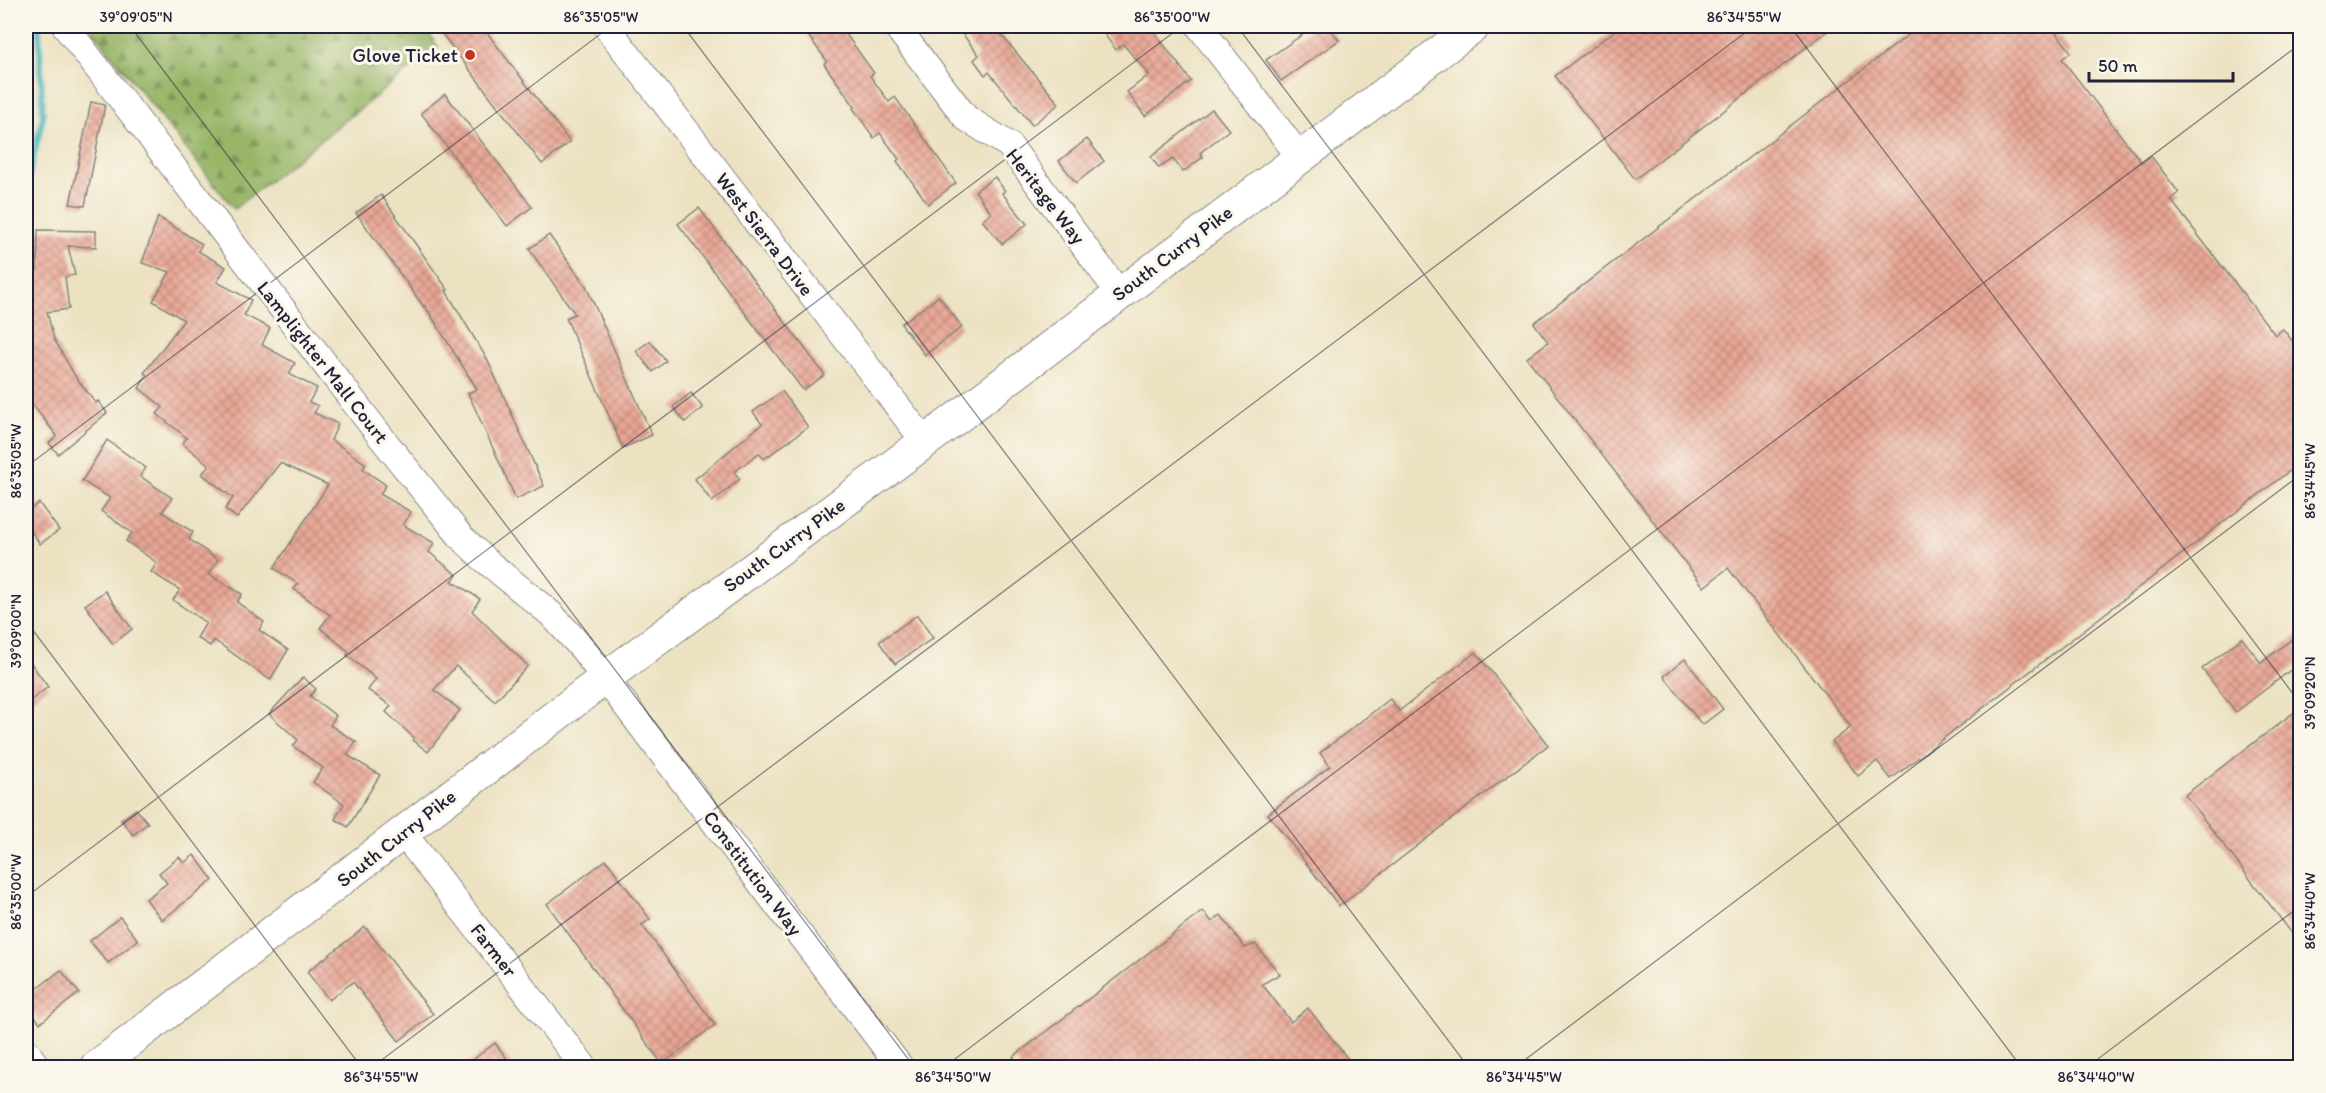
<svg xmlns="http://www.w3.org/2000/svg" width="2326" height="1093" font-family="Itim,sans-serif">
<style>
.forest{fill:url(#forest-firs);stroke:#5d6c51;stroke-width:1.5}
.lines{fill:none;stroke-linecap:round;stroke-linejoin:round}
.stream{stroke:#42b2b9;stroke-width:6}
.building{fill:url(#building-cross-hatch)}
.minor-casing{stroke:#87827e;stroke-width:28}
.major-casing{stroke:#87827e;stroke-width:34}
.minor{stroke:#fff;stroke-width:26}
.major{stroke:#fff;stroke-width:32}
.ticks{fill:none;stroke:#22223b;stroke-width:1.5;stroke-opacity:0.45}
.poi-dot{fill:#c8321e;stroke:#fbf7ec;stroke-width:2}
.labels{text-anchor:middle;stroke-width:6;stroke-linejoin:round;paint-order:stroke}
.poi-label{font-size:20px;fill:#22223b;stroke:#fbf7ec;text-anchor:end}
.street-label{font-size:20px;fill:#22223b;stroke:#fbf7ec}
.neatline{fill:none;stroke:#22223b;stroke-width:2}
.ticks-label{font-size:15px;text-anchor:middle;fill:#22223b}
</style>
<defs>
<pattern id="forest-firs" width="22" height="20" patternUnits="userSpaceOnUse" patternTransform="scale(1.5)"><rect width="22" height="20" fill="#98b567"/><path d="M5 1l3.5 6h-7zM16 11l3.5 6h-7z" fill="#7c9356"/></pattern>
<pattern id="building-cross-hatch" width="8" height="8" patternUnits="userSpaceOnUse" patternTransform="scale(1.5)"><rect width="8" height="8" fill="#e9a694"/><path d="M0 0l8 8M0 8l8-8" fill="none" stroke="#bc877a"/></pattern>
</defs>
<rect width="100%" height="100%" fill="#fbf7ec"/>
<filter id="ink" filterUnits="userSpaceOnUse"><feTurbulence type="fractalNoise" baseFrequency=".0167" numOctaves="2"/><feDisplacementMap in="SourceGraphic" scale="12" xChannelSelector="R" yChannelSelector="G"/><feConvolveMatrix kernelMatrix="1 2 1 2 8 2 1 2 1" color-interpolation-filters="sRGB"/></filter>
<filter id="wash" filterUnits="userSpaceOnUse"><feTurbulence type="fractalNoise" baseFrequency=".008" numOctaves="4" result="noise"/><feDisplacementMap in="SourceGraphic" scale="24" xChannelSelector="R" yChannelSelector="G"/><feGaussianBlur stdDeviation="1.35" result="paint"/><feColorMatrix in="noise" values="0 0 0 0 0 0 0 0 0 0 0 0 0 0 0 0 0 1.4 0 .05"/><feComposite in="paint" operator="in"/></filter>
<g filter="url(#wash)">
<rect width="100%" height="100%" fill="#ece2c2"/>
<polygon class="forest" points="89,26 424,26 438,47 234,209"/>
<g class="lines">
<polyline class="stream" points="26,190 43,116 39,28"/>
</g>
<g id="blocks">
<g class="building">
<polygon points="436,26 482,26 570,142 542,164"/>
<polygon points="801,26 840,26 874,73 870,76 889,102 895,97 956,183 928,204 897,161 899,159 880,133 874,138 853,108 855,107 824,64 827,61"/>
<polygon points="956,26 994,26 1059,104 1032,125 989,72 985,75 974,60 979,55"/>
<polygon points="1115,26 1150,26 1191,81 1145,116 1127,92 1149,75 1123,44 1116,50 1104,34"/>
<polygon points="1315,26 1328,26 1339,40 1281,81 1266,60"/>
<polygon points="1621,26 1834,26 1635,179 1555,76"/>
<polygon points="1920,26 2051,26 2071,52 2062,59 2142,163 2151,156 2179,193 2171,200 2275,335 2283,329 2301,352 2301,462 1891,779 1877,761 1858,776 1832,742 1851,727 1728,568 1704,587 1527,358 1548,342 1534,323"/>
<polygon points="445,94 532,207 507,226 421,113"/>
<polygon points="91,102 105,105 85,206 70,204"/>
<polygon points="1212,109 1229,130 1200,153 1203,157 1183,172 1173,159 1159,168 1151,157"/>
<polygon points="1087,139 1104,161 1076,183 1059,161"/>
<polygon points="995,177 1005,191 1002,193 1027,224 1002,244 982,220 991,213 975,191"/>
<polygon points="381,195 448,290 446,291 487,359 544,486 516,499 468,393 477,389 425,306 424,307 356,213"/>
<polygon points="699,208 825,375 803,390 678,224"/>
<polygon points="158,217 202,244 198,251 226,267 217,282 251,300 244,315 270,328 262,345 295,363 289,374 317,388 309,402 318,406 314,413 338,424 331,440 366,464 363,469 386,485 380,494 411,512 403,525 434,543 429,552 457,575 452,581 480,599 472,611 528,666 495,701 456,666 434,690 460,710 428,752 413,740 414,738 386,712 391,706 368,690 376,679 347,655 349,652 320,628 330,615 294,589 298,584 274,568 328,485 280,463 237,518 225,509 233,498 202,474 209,465 182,443 187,438 157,414 163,407 139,388 147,375 144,373 184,320 153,301 170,272 142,263"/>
<polygon points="38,230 96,231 96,247 68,246 75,275 65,277 69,309 47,312 54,339 75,376 96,403 98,401 107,413 58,454 49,443 57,436 26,396 26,273 37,270"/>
<polygon points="549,235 586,286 652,435 623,448 566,318 575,314 529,249"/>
<polygon points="939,296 962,327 925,355 901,324"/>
<polygon points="650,341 666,361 653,372 636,351"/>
<polygon points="782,391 808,427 764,459 759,453 734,472 740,479 712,502 695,479 762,424 753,412"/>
<polygon points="691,393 703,408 685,422 673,407"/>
<polygon points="107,440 146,468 140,476 172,498 162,512 193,532 189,539 218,560 208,574 242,594 237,602 264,622 259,630 288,650 270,680 214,640 210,646 197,638 206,623 173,600 180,590 151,572 157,563 126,541 132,533 101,511 110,498 82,481"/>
<polygon points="39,503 59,530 40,544 26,524 26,513"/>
<polygon points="105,591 132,629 113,644 85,605"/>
<polygon points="917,615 933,638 895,664 879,642"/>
<polygon points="2301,632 2301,662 2236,712 2202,669 2242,638 2261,663"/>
<polygon points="1476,652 1548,745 1339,906 1268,814 1330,766 1320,753 1390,699 1399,711"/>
<polygon points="26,656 48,687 26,704"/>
<polygon points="1685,659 1723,709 1702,725 1664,676"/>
<polygon points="303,677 316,689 310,696 336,716 330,725 356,742 347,755 380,775 348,827 335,819 344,804 313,782 323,768 293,746 298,740 269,714"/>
<polygon points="2301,707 2301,945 2185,795"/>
<polygon points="136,809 148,823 133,835 121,820"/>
<polygon points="194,855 213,880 162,920 146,899 167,883 159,873 179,857 184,863"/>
<polygon points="606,860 650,919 642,925 715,1025 662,1064 547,904"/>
<polygon points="1203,911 1212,922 1221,915 1245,948 1255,944 1280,974 1262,984 1291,1022 1308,1008 1355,1068 1021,1068 1013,1057"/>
<polygon points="120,917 138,940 108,963 90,941"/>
<polygon points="365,927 433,1014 399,1041 353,982 329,1000 307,972"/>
<polygon points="61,970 79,993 40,1023 26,1004 26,997"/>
<polygon points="495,1043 514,1068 462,1068"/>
</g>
</g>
</g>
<g filter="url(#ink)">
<use href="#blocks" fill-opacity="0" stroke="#87827e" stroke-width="1.5"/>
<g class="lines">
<defs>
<g id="minor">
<polyline points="65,26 381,437 461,537 485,560 551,614 582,648 901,1068"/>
<polyline points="606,26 925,442"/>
<polyline points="896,26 966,118 1009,145 1119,293"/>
<polyline points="1199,26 1300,157"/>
<polyline points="403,833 585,1068"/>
<polyline points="26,1051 38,1068"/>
</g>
<polyline id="major" points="95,1068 605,678 925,442 1474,26"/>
</defs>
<use href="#minor" class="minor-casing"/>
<use href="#major" class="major-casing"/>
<use href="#minor" class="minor"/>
<use href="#major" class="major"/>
</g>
</g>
<path class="ticks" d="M130,26L915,1068M683,26L1469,1068M1237,26L2022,1068M1790,26L2300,703M26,36L39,26M26,467L611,26M26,621L362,1068M26,897L1182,26M371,1068L1754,26M943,1068L2300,44M1514,1068L2300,475M2086,1068L2300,906"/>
<circle class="poi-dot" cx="470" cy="55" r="6"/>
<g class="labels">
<g class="poi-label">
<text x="458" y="62">Glove Ticket</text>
</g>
<g class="street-label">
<text transform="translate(1046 196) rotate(52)" y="7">Heritage Way</text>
<text transform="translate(765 234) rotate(53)" y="7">West Sierra Drive</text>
<text transform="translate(1172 253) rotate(-37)" y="7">South Curry Pike</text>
<text transform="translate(323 362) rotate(52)" y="7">Lamplighter Mall Court</text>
<text transform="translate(784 545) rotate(-36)" y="7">South Curry Pike</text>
<text transform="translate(396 838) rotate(-38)" y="7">South Curry Pike</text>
<text transform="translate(753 873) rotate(53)" y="7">Constitution Way</text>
<text transform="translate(494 950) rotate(52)" y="7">Farmer</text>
</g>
</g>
<rect width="2326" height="1093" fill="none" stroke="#fbf7ec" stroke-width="66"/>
<path d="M2089 72v9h144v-9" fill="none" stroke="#22223b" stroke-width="3"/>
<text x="2098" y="72" font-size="18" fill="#22223b" stroke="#fbf7ec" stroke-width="4.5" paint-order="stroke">50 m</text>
<rect x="33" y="33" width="2260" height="1027" class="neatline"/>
<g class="ticks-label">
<text x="136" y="22">39°09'05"N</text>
<text x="601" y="22">86°35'05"W</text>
<text x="1172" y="22">86°35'00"W</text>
<text x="1744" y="22">86°34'55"W</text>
<text transform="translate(16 461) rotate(-90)" y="5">86°35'05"W</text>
<text transform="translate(2310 481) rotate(-90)" y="5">86°34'45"W</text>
<text transform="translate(16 631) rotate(-90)" y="5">39°09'00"N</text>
<text transform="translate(2310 693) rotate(-90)" y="5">39°09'20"N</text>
<text transform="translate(16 892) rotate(-90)" y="5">86°35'00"W</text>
<text transform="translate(2310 911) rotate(-90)" y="5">86°34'40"W</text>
<text x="381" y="1082">86°34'55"W</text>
<text x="953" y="1082">86°34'50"W</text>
<text x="1524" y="1082">86°34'45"W</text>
<text x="2096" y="1082">86°34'40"W</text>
</g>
</svg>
